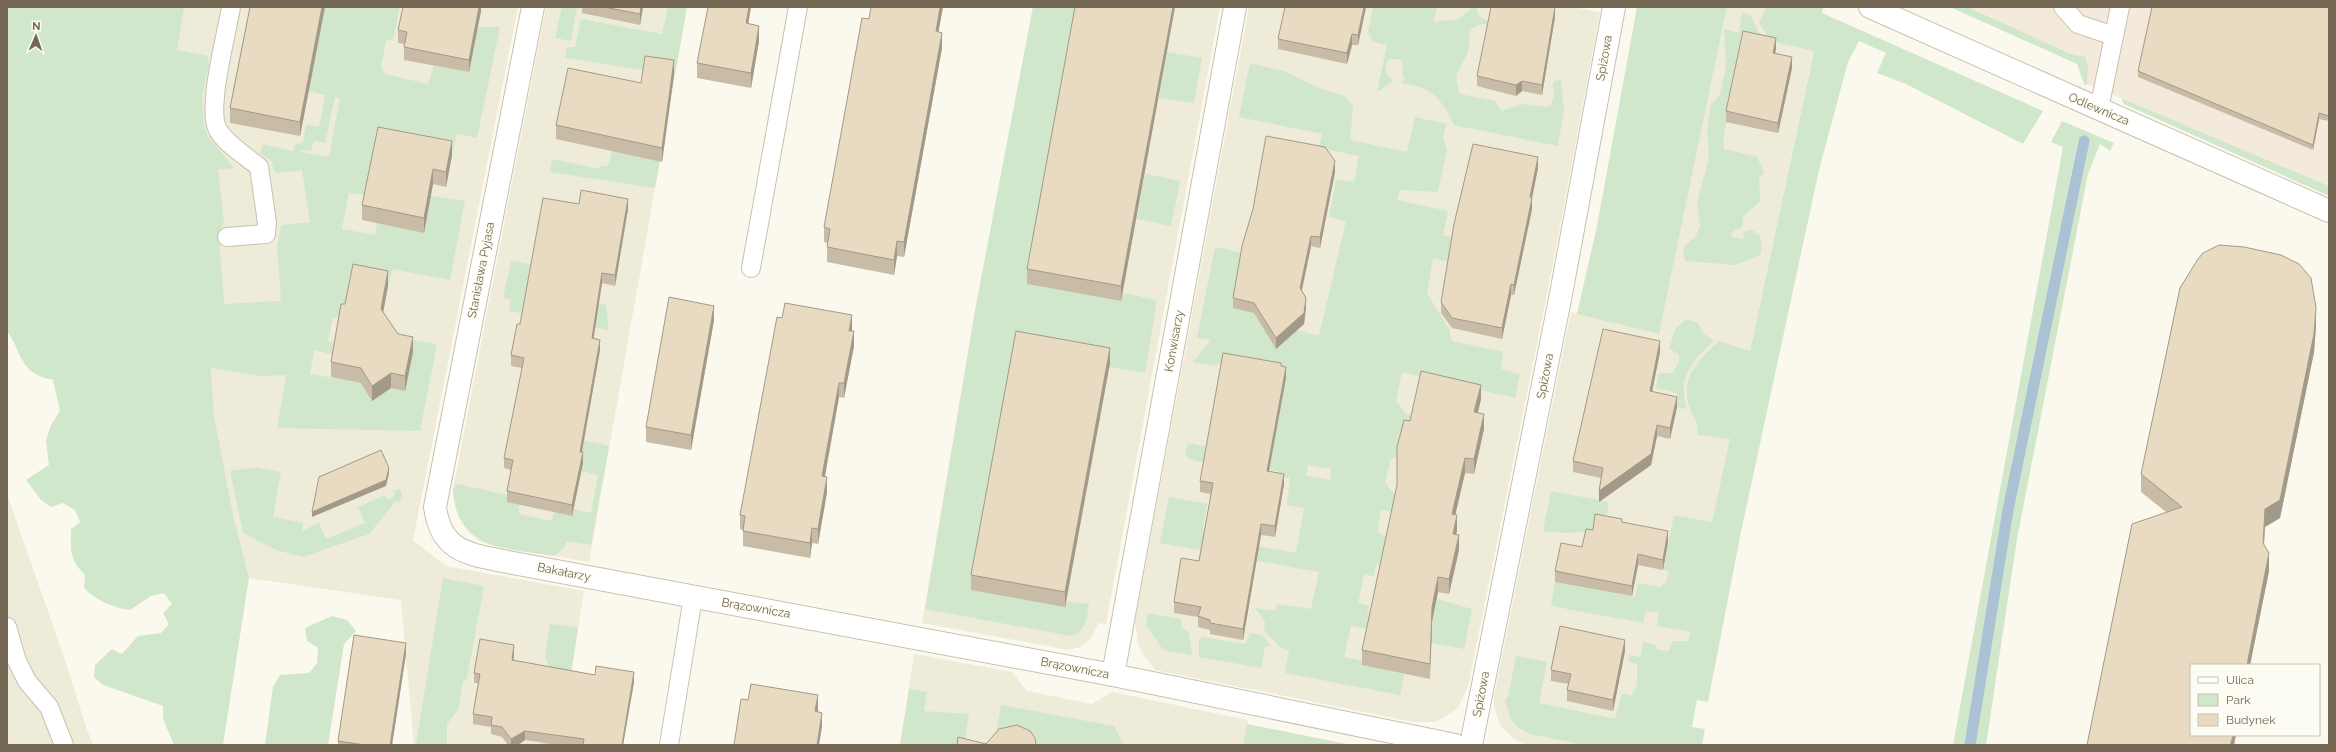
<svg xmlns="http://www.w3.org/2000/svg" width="2336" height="752" font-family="Raleway,sans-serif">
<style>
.residential{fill:#eeebd9}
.commercial{fill:#f4eadc}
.green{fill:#d0e7cc;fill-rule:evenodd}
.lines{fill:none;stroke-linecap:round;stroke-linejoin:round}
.stream{stroke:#aac2d3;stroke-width:11}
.service-casing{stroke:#c9c1b0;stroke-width:20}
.minor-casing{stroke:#c9c1b0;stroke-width:24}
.service{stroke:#fff;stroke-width:18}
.minor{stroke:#fff;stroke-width:22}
.wall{fill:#c8bca7}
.shaded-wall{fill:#a29988}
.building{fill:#e8dbc2;stroke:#a29988}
.labels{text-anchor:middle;stroke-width:3;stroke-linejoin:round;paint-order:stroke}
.street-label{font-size:12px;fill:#736652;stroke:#fdfcf3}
</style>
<rect width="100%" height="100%" fill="#fbf9ed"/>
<g class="residential">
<polygon points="165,7 518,7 413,540 446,566 584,591 560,745 414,745 401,600 249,578 233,515 214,415 211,368"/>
<polygon points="546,7 687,7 589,562 490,545 479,541 469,532 462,522 454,500 453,489"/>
<polygon points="1033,7 1220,7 1106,624 1099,623 1090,639 1080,647 1069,650 922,623 976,305"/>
<polygon points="1249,7 1572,7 1600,12 1557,243 1468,687 1457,709 1436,722 1414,722 1155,670 1142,653 1138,644 1135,622"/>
<polygon points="1727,7 1823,7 1666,745 1527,745 1515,740 1500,725 1494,707 1494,697 1571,312 1659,334"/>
<polygon points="7,494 66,663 86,727 93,745 7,745"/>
<polygon points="914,654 1012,672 1027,691 1092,704 1112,692 1248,720 1243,745 900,745"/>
</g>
<polygon class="commercial" points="1969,7 2329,7 2329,186 2085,83 2085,75 2071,54"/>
<g class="green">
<path d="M7,7H184L177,50L207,56L209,65L202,96L204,125L207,135L234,168L218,170L224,222L219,234L224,304L281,301L277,246L281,225L310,222L302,170L277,173L274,171L272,162L260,153L263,144L293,151L295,145L303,142L306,124L319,127L325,95L309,91L322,7H400L393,39L386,41L381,67L385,74L428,84L434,66L469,72L478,27H500L477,138L457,134L452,155L367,195L349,193L342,229L375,235L377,223L424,233L431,196L465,201L450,280L393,269L388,286L345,319L333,317L328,341L337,343L335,355L314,350L310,374L364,383L389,336L437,344L420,431L277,428L286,375L260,376L211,368L214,415L233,515L249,578L223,745H174L163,719V706L103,685L94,677L95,665L112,649L122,654L138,636L161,633L169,624L163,613L172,604L164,593L151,596L130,610C114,608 95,600 84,588L85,575C69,559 71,552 71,529L80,522L75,510L63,503L51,507L41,500L26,480L49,465L46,441L50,427L60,411L53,380C19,373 24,356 7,331ZM335,97L340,98L329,157L300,152L301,150L311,151L314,141L325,143Z"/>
<polygon points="562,7 577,7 571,41 555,38"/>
<polygon points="668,7 687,7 675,75 565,58 567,47 575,47 581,19 662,34"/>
<path d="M1033,7H1077L1027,284L1120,301L1123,293L1157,300L1145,373L1109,367L1108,362L1065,607L1066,601L1089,604C1087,616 1086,633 1071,636L925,609L976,305Z"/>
<path d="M1373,7H1437L1434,22L1459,19L1473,7H1476L1479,16L1488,21V24L1477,25L1470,31C1469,38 1470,50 1466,56C1457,75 1453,71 1460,94L1495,101L1501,111L1522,104L1547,107L1551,105L1554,96L1553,83L1561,78L1564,110L1558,146L1454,125C1441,97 1431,87 1401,83L1405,79L1402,73L1403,62L1398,59H1389L1386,63V73L1393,81L1377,92L1387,45L1373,42L1368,32Z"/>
<polygon points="1637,7 1727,7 1659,334 1577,314 1597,226"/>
<path d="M1766,7H1823L1822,13L2043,111L2023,144L1906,84L1877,73L1886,53L1859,41L1848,62L1819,170L1741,532L1708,702L1697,700L1692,727L1705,729L1702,745H1586L1529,734L1519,728L1511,720L1505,700L1508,697L1516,656L1547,662L1539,703L1615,719L1622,693L1631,696L1637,686V664L1629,661L1630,655L1640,657L1643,642L1657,645L1656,649L1668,652L1673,641H1688L1690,632L1657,626L1659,613L1646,611L1643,623L1551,606L1555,582L1635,597L1638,583L1660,587L1666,582L1669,571L1663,570L1674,515L1712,522L1730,439L1698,435C1699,423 1693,417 1689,406C1680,377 1700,358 1719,341L1750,351L1814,51L1771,41L1759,23Z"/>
<polygon points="1950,7 1968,7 2071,54 2085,57 2088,66 2087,84 2085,86 2077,64"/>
<path d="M1742,12L1751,16L1766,47C1751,75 1719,117 1724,149L1757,157L1764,172L1759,178L1760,201L1743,217V225L1740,229L1735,230L1731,235L1733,237L1741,239L1744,238L1743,232L1751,229L1760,236L1762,246L1760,255L1735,265L1685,261L1683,248L1696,236L1700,226L1697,203L1709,157L1707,129L1711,105L1720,95L1726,65L1724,29L1739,33Z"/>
<polygon points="1167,52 1202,58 1194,103 1159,98"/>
<path d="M1250,63L1284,71L1319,88L1345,96L1353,107L1350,140L1407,152L1415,117L1446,124L1443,139L1447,149L1438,192L1400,190L1397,200L1448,211L1443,235L1454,238L1449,262L1433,258L1427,293L1449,329L1452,341L1503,352L1501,369L1520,374L1515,398L1402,372L1396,401L1405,413L1414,416L1403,436L1397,435L1401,443L1399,456L1391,459L1385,483L1395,495L1394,512L1381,510L1377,531L1388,539L1382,563L1376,565L1373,576L1364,574L1358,603L1369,606L1367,615L1371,616L1370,630L1351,626L1344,657L1363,661V665L1404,674L1400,695L1285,673L1289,650L1280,647L1264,631L1265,622L1255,608L1275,611L1277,604L1311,609L1319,572L1160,543L1169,497L1207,504L1203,530L1241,537V543L1296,553L1304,508L1287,505L1290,478L1276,476L1277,471C1247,466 1217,467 1189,459L1185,454L1188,443L1214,448L1276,434L1286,378L1272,372L1217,363L1216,366L1193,362L1211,340L1197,338L1215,247L1243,253L1254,313L1297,330L1319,336L1346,221L1329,217L1336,179L1354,182L1359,156L1319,148L1322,134L1239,117ZM1308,465L1331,469L1330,480L1306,476Z"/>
<polygon points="2121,98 2329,186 2329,196 2124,104"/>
<polygon points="670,102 655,188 550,172 552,159 600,169 601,166 608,166 612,151 635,156"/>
<polygon points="2062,121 2114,143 2110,151 2100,144 2088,174 2017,539 1986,745 1972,745 2010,511 2080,166 2085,159 2089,142 2078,140 2006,511 1968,745 1953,745 2063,147 2051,142"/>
<polygon points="1145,174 1180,181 1171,226 1137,219"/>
<polygon points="511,261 534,265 580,300 606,305 609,330 509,311 511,300 503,298"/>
<path d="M1686,319L1698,323L1703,333L1714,341C1692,361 1677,377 1687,409L1675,407L1677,393L1656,388L1659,373H1672L1679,363V355L1669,348L1676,328Z"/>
<path d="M532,428L609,446L591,545L566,541L564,548L554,556C507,548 456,551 453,489L457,484L508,495L507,502L519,504V514L551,521L554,512L571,515L573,509L591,513L598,475L582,471Z"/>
<polygon points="256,467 281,472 273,517 303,523 302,531 319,523 326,539 365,523 358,507 385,495 387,500 395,496 393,491 400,489 402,494 400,502 395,502 369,534 303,557 276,550 243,533 230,471"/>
<path d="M1551,491L1609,502L1605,526C1585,534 1564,534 1543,531Z"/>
<polygon points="443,578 484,586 467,678 463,682 458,710 447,724 447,745 416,745"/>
<polygon points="1437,599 1472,609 1464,649 1428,642"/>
<polygon points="1148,613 1181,619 1182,628 1189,633 1192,655 1163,650 1146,624"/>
<polygon points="332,616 347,620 356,631 344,644 328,745 265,745 273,687 280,675 309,673 317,663 318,648 307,641 305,628"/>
<polygon points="550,624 578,627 560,745 541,745 551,670 545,657"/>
<polygon points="1250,633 1262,635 1272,647 1265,646 1261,668 1199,657 1199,640 1203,637 1246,644"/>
<polygon points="909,689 927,692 924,711 969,714 964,745 900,745"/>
<polygon points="1001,705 1114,726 1124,745 994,745"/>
<polygon points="1247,724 1352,745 1243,745"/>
</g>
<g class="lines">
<polyline class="stream" points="1970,745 2008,510 2084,141"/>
<defs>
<g id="service">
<polyline points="2063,7 2078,24 2114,36"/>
<polyline points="2099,109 2120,7"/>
<path d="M227,237L266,234L267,223L259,167C246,156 227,145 218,130C206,109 227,33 231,7"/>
<polyline points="751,268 798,7"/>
<polyline points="7,627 17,661 27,681 49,707 64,745"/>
<polyline points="669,745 693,597"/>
</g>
<g id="minor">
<path d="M533,7L435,507C441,553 470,554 508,562L1113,675L1455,745"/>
<polyline points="1870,7 2329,211"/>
<polyline points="1113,675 1235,7"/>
<polyline points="1471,745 1561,294 1614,7"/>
</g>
</defs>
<use href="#service" class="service-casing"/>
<use href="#minor" class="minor-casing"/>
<use href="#service" class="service"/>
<use href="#minor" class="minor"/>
</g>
<g class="wall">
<polygon points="250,7 325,7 300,136 230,123 230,108"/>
<polygon points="481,7 481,11 469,72 404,60 404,44 398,43 398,30"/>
<polygon points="582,7 643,7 640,25 582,13"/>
<polygon points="943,7 938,32 942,48 904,257 897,256 894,275 827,262 827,243 824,242 824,227 869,19"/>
<polygon points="1175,7 1121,301 1027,284 1027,269"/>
<polygon points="1366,7 1358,45 1352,45 1347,64 1278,49 1278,39"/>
<polygon points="2329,7 2329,121 2319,119 2313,150 2138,77 2138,71"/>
<polygon points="1555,17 1542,95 1522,91 1516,96 1477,86 1477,76"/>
<polygon points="748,24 759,41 751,88 697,78 697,63"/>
<polygon points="1776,49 1775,53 1792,68 1778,133 1726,122 1726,111"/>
<polygon points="674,75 662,162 556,139 556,125 641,83"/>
<polygon points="452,155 446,187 433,184 424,233 362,220 362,205"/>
<polygon points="1538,168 1532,198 1532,209 1514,295 1511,295 1502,339 1452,328 1441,313 1441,302"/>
<polygon points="1335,172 1320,248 1311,246 1302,291 1306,308 1304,324 1276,349 1254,313 1233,308 1233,298"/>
<polygon points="579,204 628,209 615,286 602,283 593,338 600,350 582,452 583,463 572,516 507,502 507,491 511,470 504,468 504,458 522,368 511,366 511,355 520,324"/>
<polygon points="388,286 383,312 398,334 413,352 405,391 391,388 372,401 361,383 331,377 331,362 345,304"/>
<polygon points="782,318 851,331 854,346 844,398 839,397 825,477 827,492 818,544 812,543 810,558 743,546 743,530 740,529 740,515"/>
<polygon points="714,320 691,450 646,442 646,427"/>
<polygon points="2316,326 2314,352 2280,518 2265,527 2264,544 2269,571 2250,665 2191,665 2191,735 2236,735 2234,745 2087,745 2166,512 2141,492 2141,474"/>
<polygon points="1660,352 1652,391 1677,407 1670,439 1657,436 1651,465 1599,502 1601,478 1573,472 1573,461"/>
<polygon points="1110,363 1065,607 971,590 971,575"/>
<polygon points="1281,366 1286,378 1269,471 1284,484 1275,537 1261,535 1243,640 1210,634 1210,630 1198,627 1198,617 1174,613 1174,602 1199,561 1211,494 1200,492 1200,481"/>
<polygon points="1481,399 1478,413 1484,429 1474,474 1465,473 1455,515 1457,530 1456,535 1459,550 1449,594 1438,592 1432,622 1430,679 1362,665 1362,650 1397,485 1410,421"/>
<polygon points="1622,522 1668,542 1663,570 1638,565 1632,596 1555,582 1555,571 1582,547 1593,530"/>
<polygon points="1625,651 1613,711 1567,701 1567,690 1569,684 1551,681 1551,670"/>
<polygon points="406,654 392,745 338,745 338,741"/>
<polygon points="514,655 514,660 634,682 623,745 558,745 525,740 518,745 508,745 502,737 491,734 491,727 473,724 473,714 478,683 474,683 474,673"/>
</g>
<g class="shaded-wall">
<polygon points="322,7 325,7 300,136 300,122"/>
<polygon points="479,7 481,7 481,11 469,72 469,60"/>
<polygon points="641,7 643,7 640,25 640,14"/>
<polygon points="749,7 751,7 746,38 746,23"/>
<polygon points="940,7 943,7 936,46 936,31"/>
<polygon points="1173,7 1175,7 1121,301 1121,286"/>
<polygon points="1364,7 1366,7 1358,45 1358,35"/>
<polygon points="1555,7 1555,17 1542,95 1542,85"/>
<polygon points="759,26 759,41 751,88 751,73"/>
<polygon points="942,33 942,48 904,257 904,242"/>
<polygon points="1352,34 1352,45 1347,64 1347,53"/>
<polygon points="1776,38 1776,49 1773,64 1773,53"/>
<polygon points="1792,57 1792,68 1778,133 1778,123"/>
<polygon points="674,60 674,75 662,162 662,148"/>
<polygon points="1522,81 1522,91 1516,96 1516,85"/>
<polygon points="2319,113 2319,119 2313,150 2313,145"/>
<polygon points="452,141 452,155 446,187 446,172"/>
<polygon points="1538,157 1538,168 1530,208 1530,197"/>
<polygon points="1335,161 1335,172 1320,248 1320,237"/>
<polygon points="433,169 433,184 424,233 424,218"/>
<polygon points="1532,198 1532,209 1514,295 1514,285"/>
<polygon points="628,199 628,209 615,286 615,275"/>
<polygon points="1311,236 1311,246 1300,298 1300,288"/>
<polygon points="897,241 897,256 894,275 894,260"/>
<polygon points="388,271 388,286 381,324 381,309"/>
<polygon points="602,273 602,283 592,349 592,338"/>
<polygon points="1511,284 1511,295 1502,339 1502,328"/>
<polygon points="1306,298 1306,308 1304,324 1276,349 1276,338"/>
<polygon points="714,306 714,320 691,450 691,435"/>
<polygon points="2316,308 2316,326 2314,352 2280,518 2265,527 2263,561 2265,509"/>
<polygon points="852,315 852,330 849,345 849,331"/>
<polygon points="854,331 854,346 844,398 844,383"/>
<polygon points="413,337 413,352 405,391 405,376"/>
<polygon points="600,340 600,350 580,462 580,452"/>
<polygon points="1660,341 1660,352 1650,402 1650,391"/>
<polygon points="1110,348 1110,363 1065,607 1065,592"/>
<polygon points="1286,367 1286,378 1267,481 1267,471"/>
<polygon points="391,373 391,388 372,401 372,386"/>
<polygon points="839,383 839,397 822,491 822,476"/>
<polygon points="1481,385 1481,399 1474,427 1474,412"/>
<polygon points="1677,397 1677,407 1670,439 1670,428"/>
<polygon points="1484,414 1484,429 1474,474 1474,459"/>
<polygon points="1657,425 1657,436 1651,465 1599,502 1599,491"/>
<polygon points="583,452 583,463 572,516 572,505"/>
<polygon points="1465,458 1465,473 1452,529 1452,514"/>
<polygon points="389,468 389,474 386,486 312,517 312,512"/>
<polygon points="1284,474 1284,484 1275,537 1275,526"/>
<polygon points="827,477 827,492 818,544 818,529"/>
<polygon points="1457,515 1457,530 1453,549 1453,534"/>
<polygon points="1261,524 1261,535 1243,640 1243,629"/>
<polygon points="812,528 812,543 810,558 810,543"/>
<polygon points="1668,531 1668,542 1663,570 1663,560"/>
<polygon points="1459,535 1459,550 1449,594 1449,579"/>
<polygon points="2269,553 2269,571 2250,665 2247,665"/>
<polygon points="1638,554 1638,565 1632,596 1632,586"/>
<polygon points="1438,577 1438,592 1432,622 1430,679 1432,607"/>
<polygon points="1625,640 1625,651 1613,711 1613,700"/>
<polygon points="406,643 406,654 392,745 390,745"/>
<polygon points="514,645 514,655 512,669 512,660"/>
<polygon points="634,672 634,682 623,745 622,745"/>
<polygon points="818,695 818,710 815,726 815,711"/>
<polygon points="822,713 822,727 819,745 817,745"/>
<polygon points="525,731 525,740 518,745 511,745 511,739"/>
<polygon points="2233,735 2236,735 2234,745 2230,745"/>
</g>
<g class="building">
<polygon points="250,7 322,7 300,122 230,108"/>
<polygon points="403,7 479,7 469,60 404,47 407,32 398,30"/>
<polygon points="604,7 641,7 640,14"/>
<polygon points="708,7 749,7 746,23 759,26 751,73 697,63"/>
<polygon points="871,7 940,7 936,31 942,33 904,242 897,241 894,260 827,247 830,229 824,227 862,18 869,19"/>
<polygon points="1075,7 1173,7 1121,286 1027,269"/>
<polygon points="1285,7 1364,7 1358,35 1352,34 1347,53 1278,39"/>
<polygon points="1491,7 1555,7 1542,85 1522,81 1516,85 1477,76"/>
<polygon points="2152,7 2329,7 2329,116 2319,113 2313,145 2138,71"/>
<polygon points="1743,31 1776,38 1773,53 1792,57 1778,123 1726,111"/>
<polygon points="645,56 674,60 662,148 556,125 568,68 641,83"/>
<polygon points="378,127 452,141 446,172 433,169 424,218 362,205"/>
<polygon points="1266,136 1325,147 1335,161 1320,237 1311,236 1300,288 1306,298 1304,313 1276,338 1254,303 1233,298 1242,246 1253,209"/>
<polygon points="1473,144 1538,157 1530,197 1532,198 1514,285 1511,284 1502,328 1452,318 1441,302 1454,224"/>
<polygon points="581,190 628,199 615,275 602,273 592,338 600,340 580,452 583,452 572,505 507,491 513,460 504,458 524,358 511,355 517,324 520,324 543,198 579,204"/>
<polygon points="2219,245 2244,247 2281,255 2299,264 2311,278 2316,308 2314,334 2280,500 2265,509 2263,543 2269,553 2247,665 2191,665 2191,735 2233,735 2231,743 2230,745 2087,745 2132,524 2182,507 2141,474 2180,288 2198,259 2203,253"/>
<polygon points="353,264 388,271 381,309 398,334 413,337 405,376 391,373 372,386 361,368 331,362 341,304 345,304"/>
<polygon points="669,297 714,306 691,435 646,427"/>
<polygon points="785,303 852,315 849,331 854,331 844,383 839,383 822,476 827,477 818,529 812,528 810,543 743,531 745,516 740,515 777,317 782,318"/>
<polygon points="1603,329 1660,341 1650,391 1677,397 1670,428 1657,425 1651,454 1599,491 1603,468 1573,461"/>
<polygon points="1016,331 1110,348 1065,592 971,575"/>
<polygon points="1223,353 1281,363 1281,366 1286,367 1267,471 1284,474 1275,526 1261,524 1243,629 1210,623 1210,620 1198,616 1201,607 1174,602 1181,558 1199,561 1213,483 1200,481"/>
<polygon points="1421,371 1481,385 1474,412 1484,414 1474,459 1465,458 1452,514 1457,515 1453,534 1459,535 1449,579 1438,577 1432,607 1430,664 1362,650 1397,485 1397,447 1404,420 1410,421"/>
<polygon points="381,450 389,468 386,480 312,512 319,477"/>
<polygon points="1595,514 1622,519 1622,522 1668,531 1663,560 1638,554 1632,586 1555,571 1561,543 1582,547 1586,529 1593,530"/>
<polygon points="1560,626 1625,640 1613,700 1567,690 1571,674 1551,670"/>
<polygon points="354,635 406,643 390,745 365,745 338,741"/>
<polygon points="480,639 514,645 512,660 595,675 596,666 634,672 622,745 583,745 584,739 525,731 511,739 502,727 491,725 492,717 473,714 480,674 474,673"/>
<polygon points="751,684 818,695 815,711 822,713 817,745 734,745 741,699 748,700"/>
<polygon points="1017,725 1030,731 1035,738 1036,745 957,745 958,737 986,744 999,729"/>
</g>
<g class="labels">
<g class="street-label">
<text transform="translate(1604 58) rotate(-80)" y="4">Spiżowa</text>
<text transform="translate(2099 109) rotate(23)" y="4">Odlewnicza</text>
<text transform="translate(481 270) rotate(-79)" y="4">Stanisława Pyjasa</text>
<text transform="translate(1174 341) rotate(-80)" y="4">Konwisarzy</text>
<text transform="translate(1545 376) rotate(-79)" y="4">Spiżowa</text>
<text transform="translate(564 572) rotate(11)" y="4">Bakałarzy</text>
<text transform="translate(756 608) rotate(10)" y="4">Brązownicza</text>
<text transform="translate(1075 668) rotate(11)" y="4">Brązownicza</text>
<text transform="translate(1481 694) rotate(-79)" y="4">Spiżowa</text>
</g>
</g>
<rect width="2336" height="752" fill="none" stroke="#736652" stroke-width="16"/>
<rect x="2190" y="664" width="130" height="72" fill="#fdfcf3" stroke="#c6c0b3"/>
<rect x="2198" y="677" width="20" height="6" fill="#ffffff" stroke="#c6c0b3"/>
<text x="2226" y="684" font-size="12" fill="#736652">Ulica</text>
<rect x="2198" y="694" width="20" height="12" fill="#d0e7cc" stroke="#c6c0b3"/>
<text x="2226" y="704" font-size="12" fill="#736652">Park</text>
<rect x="2198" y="714" width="20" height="12" fill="#e8dbc2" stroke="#c6c0b3"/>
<text x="2226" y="724" font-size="12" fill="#736652">Budynek</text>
<g transform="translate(36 36) rotate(2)" stroke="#fdfcf3" stroke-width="3" paint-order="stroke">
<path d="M0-3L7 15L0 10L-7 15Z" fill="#736652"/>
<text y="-6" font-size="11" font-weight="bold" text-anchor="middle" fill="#736652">N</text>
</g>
</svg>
